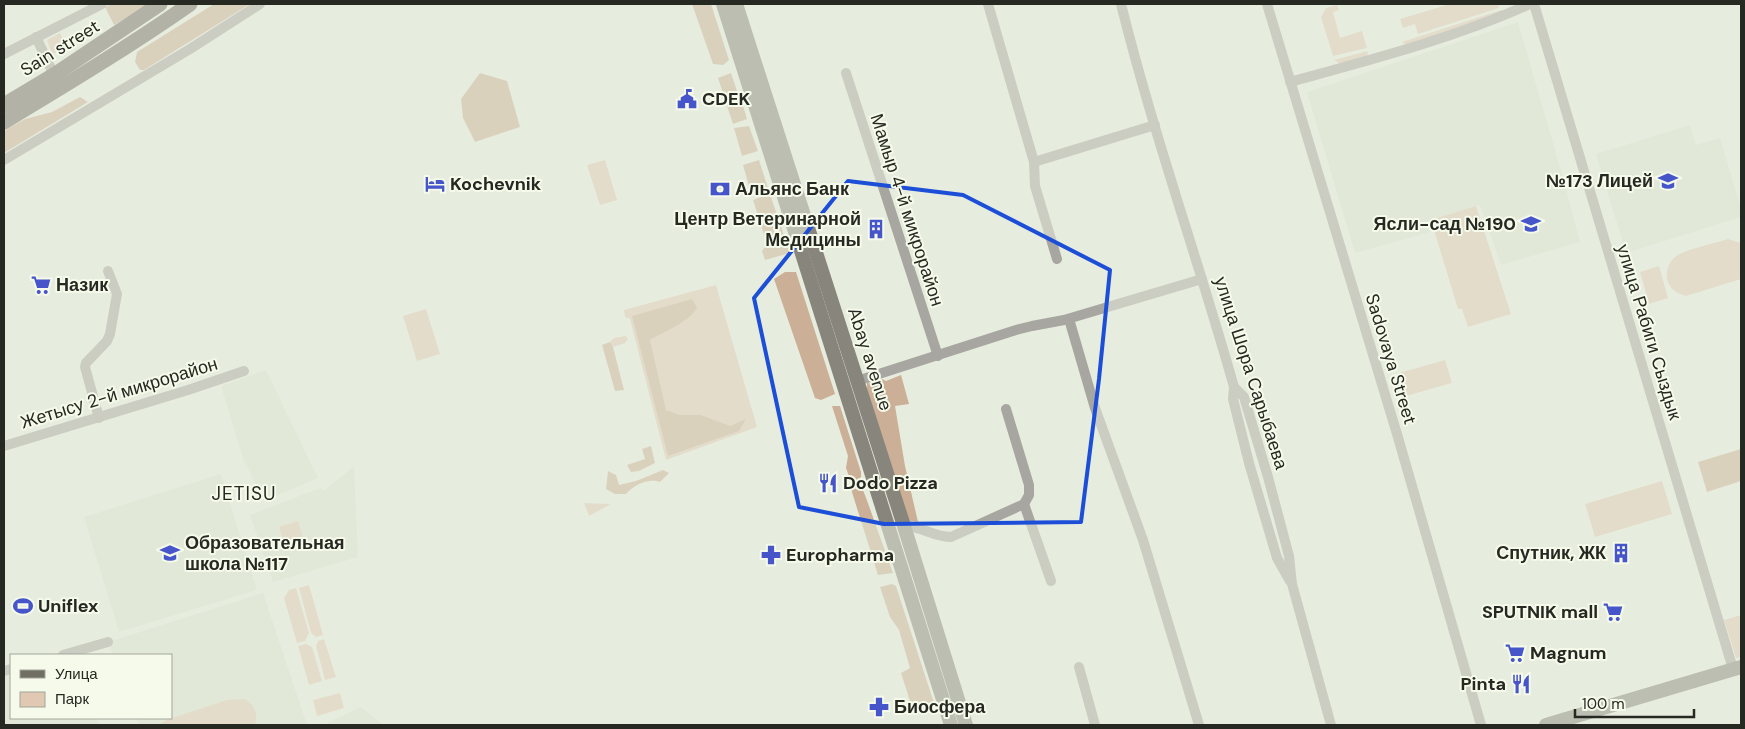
<svg xmlns="http://www.w3.org/2000/svg" width="1745" height="729" font-family="'DM Sans',sans-serif">
<style>
.built{fill:#dbe3ce}
.green{fill:#e0c8b3}
.forest{fill:#cbaf96}
.lines{fill:none;stroke-linecap:round;stroke-linejoin:round}
.minor{stroke:#a8a6a0;stroke-width:10}
.secondary{stroke:#88867c;stroke-width:14}
.primary{stroke:#716e63;stroke-width:15}
.marked{fill:none;stroke:#1d4ed8;stroke-width:4;stroke-linejoin:round}
.labels{text-anchor:middle;stroke-width:4;stroke-linejoin:round;paint-order:stroke}
.street-label{font-size:18px;fill:#262822;stroke:#f5faeb}
.poi-label{font-size:18px;font-weight:bold;fill:#262822;stroke:#f5faeb;text-anchor:start}
.neighbourhood-label{font-size:19px;letter-spacing:1px;fill:#262822;stroke:#f5faeb}
</style>
<rect width="100%" height="100%" fill="#e7edde"/>
<g class="built">
<polygon points="1518,22 1564,181 1580,242 1501,265 1480,205 1428,221 1430,232 1355,253 1307,92"/>
<polygon points="1690,125 1696,145 1720,138 1741,208 1741,217 1626,253 1596,154"/>
<polygon points="266,370 318,478 264,501 243,459 221,386"/>
<polygon points="354,466 358,557 273,582 250,515 320,488 325,490"/>
<polygon points="221,474 257,590 119,632 84,517"/>
<polygon points="263,593 307,725 139,725 137,718 171,718 171,655 113,655 108,642"/>
<polygon points="11,674 11,718 97,718 99,725 4,725 4,676"/>
<polygon points="361,707 383,725 324,725"/>
</g>
<g class="green">
<polygon points="1450,4 1498,4 1499,8 1418,34 1415,24 1403,28 1400,19"/>
<polygon points="1337,5 1339,10 1333,12 1340,38 1362,31 1367,48 1333,56 1321,17 1326,8"/>
<polygon points="1501,10 1502,15 1406,45 1402,42"/>
<polygon points="60,33 64,41 65,48 52,54 47,40"/>
<polygon points="1368,51 1367,56 1342,65 1334,60"/>
<polygon points="605,160 617,200 600,205 587,165"/>
<polygon points="1476,206 1511,314 1468,327 1462,309 1458,309 1431,220"/>
<path d="M1728,239L1741,243V279L1686,296C1676,293 1669,289 1667,278C1666,270 1669,262 1675,257C1683,250 1716,243 1728,239Z"/>
<polygon points="1659,266 1668,298 1649,304 1640,272"/>
<polygon points="716,285 757,427 666,460 630,319 625,317 624,310"/>
<polygon points="426,309 440,354 417,361 403,316"/>
<polygon points="626,336 628,339 625,343 613,347 610,342 614,338"/>
<polygon points="1445,360 1452,383 1406,396 1399,373"/>
<polygon points="1662,481 1672,514 1595,537 1585,504"/>
<polygon points="584,503 611,504 589,516"/>
<polygon points="298,521 305,545 287,551 279,527"/>
<polygon points="309,585 323,635 316,637 311,633 299,588"/>
<polygon points="296,588 309,633 305,641 297,643 284,598 289,590"/>
<polygon points="1741,615 1741,657 1736,658 1724,620"/>
<polygon points="324,639 336,677 325,680 316,646 318,641"/>
<polygon points="306,644 312,647 322,681 309,685 298,646"/>
<polygon points="340,693 344,708 317,716 313,700"/>
<path d="M245,699C255,705 258,714 255,725H159L166,720L227,700Z"/>
</g>
<g class="forest">
<polygon points="111,4 149,4 114,25 105,7"/>
<polygon points="214,4 250,4 144,70 140,70 135,62 137,52"/>
<polygon points="692,4 711,4 729,60 723,65 713,64"/>
<polygon points="480,73 507,81 520,127 475,142 463,118 461,99"/>
<polygon points="731,73 737,91 724,96 718,78"/>
<polygon points="740,95 747,119 733,124 725,100"/>
<polygon points="80,97 88,102 4,153 4,131 25,119 52,112"/>
<polygon points="749,126 758,151 742,156 734,128"/>
<polygon points="759,160 768,188 751,193 743,165"/>
<polygon points="770,194 790,253 765,260 762,251 767,244 753,200"/>
<polygon points="785,272 796,272 835,394 821,400 815,398 774,279"/>
<path d="M692,299L697,307C693,320 662,333 650,340L666,410L680,415H701L730,426L746,419L739,431L668,456L632,316Z"/>
<polygon points="610,342 613,347 624,390 615,391 602,345"/>
<polygon points="901,375 909,404 895,406 905,466 918,522 904,520 867,403 867,383 882,379 886,381"/>
<polygon points="832,406 840,406 861,472 861,477 858,480 850,479 846,468 848,456"/>
<polygon points="651,446 655,463 639,471 631,472 627,465 645,459 642,449"/>
<polygon points="1741,449 1741,481 1707,492 1698,462"/>
<path d="M663,470L669,473L660,482C649,478 634,485 626,494H615L606,489L608,471L616,475L619,485L636,481Z"/>
<polygon points="862,488 865,495 893,573 878,575 851,489"/>
<polygon points="892,584 896,586 935,706 930,711 924,713 922,708 913,710 901,673 910,668 899,630 890,617 880,587"/>
</g>
<g class="lines">
<g class="minor">
<polyline points="988,4 1034,162 1035,186 1057,259"/>
<path d="M1121,4C1153,133 1198,259 1234,387L1244,397L1268,477L1289,556L1292,584L1331,725"/>
<polyline points="1267,4 1397,434 1481,725"/>
<polyline points="1534,4 1733,669"/>
<polyline points="36,37 54,75"/>
<polyline points="4,54 102,4"/>
<polyline points="846,73 938,356"/>
<path d="M1290,82C1370,60 1455,38 1530,4"/>
<polyline points="4,160 190,49 260,4"/>
<polyline points="1034,162 1155,125"/>
<polyline points="1069,319 1095,408 1143,540 1199,725"/>
<polyline points="857,381 1016,330 1032,326 1064,320 1202,279"/>
<polyline points="1234,387 1233,399 1249,463 1277,558 1290,581"/>
<polyline points="99,418 85,367 86,363 107,341 110,334 117,294 108,271"/>
<polyline points="4,446 188,390 244,371"/>
<polyline points="1024,504 1051,581"/>
<path d="M904,526C922,526 933,537 951,537L1024,504L1029,495V485L1006,409"/>
<polyline points="63,655 108,642"/>
<polyline points="1079,667 1095,725"/>
<polyline points="4,671 11,669"/>
</g>
<g class="secondary">
<polyline points="723,4 951,725"/>
<polyline points="736,4 904,526 966,725"/>
<polyline points="1546,725 1741,667"/>
</g>
<g class="primary">
<polyline points="4,105 54,75 160,4"/>
<path d="M4,122C67,84 130,46 190,4"/>
</g>
</g>
<path d="M0 0H1745V729H0ZM848,181L963,195L1110,270L1099,379L1081,522L884,524L799,507L754,298Z" fill="#e7edde" fill-opacity=".55" fill-rule="evenodd"/>
<path class="marked" d="M848,181L963,195L1110,270L1099,379L1081,522L884,524L799,507L754,298Z"/>
<defs>
<symbol id="civic-bare" viewBox="-9 -9 18 18"><path d="M-.6-6.5H3V-4.5H.6V-3L4-1V1h2V6H-6V1h2V-1L-.6-3ZM-1.2 2.5V6h2.4V2.5Z" fill="#4655c9" stroke="#f5faeb" stroke-width="2.5" paint-order="stroke"/></symbol>
<symbol id="school-bare" viewBox="-9 -9 18 18"><path d="M0-5L7-2L0 1L-7-2ZM-4 1L0 2.5L4 1V4Q0 6-4 4Z" fill="#4655c9" stroke="#f5faeb" stroke-width="2.5" paint-order="stroke"/></symbol>
<symbol id="hotel-bare" viewBox="-9 -9 18 18"><path d="M-6-4.5h1.5V1H6V5H4.5V3h-9V5H-6ZM-4 0a1.8 1.8 0 1 1 3.6 0ZM.5 0V-2.5h3Q6-2.5 6 0Z" fill="#4655c9" stroke="#f5faeb" stroke-width="2.5" paint-order="stroke"/></symbol>
<symbol id="bank-bare" viewBox="-9 -9 18 18"><path d="M-6-4H6V4H-6ZM0-2.3a2.3 2.3 0 1 0 0 4.6a2.3 2.3 0 1 0 0-4.6Z" fill="#4655c9" stroke="#f5faeb" stroke-width="2.5" paint-order="stroke"/></symbol>
<symbol id="building-bare" viewBox="-9 -9 18 18"><path d="M-4-6H4V6H1V3H-1V6H-4ZM-2.5-4.3h1.7v1.8h-1.7ZM.8-4.3h1.7v1.8H.8ZM-2.5-1h1.7V.8h-1.7ZM.8-1h1.7V.8H.8Z" fill="#4655c9" stroke="#f5faeb" stroke-width="2.5" paint-order="stroke"/></symbol>
<symbol id="supermarket-bare" viewBox="-9 -9 18 18"><path d="M-6-5.5h2.5l.6 2H6L4.5 2H-2.5L-4.4-4H-6ZM-1.5 3.2a1.3 1.3 0 1 0 .1 0ZM3 3.2a1.3 1.3 0 1 0 .1 0Z" fill="#4655c9" stroke="#f5faeb" stroke-width="2.5" paint-order="stroke"/></symbol>
<symbol id="restaurant-bare" viewBox="-9 -9 18 18"><path d="M-5-6h1v4h1v-4h1v4h1v-4h1v5L-1.5 .5V6h-2V.5L-5-1ZM5-6V6H3V1.5H1.5Q1.5-4 5-6Z" fill="#4655c9" stroke="#f5faeb" stroke-width="2.5" paint-order="stroke"/></symbol>
<symbol id="pharmacy-bare" viewBox="-9 -9 18 18"><path d="M-2-6h4v4h4v4h-4v4h-4v-4h-4v-4h4Z" fill="#4655c9" stroke="#f5faeb" stroke-width="2.5" paint-order="stroke"/></symbol>
<symbol id="stadium-bare" viewBox="-9 -9 18 18"><path d="M0-5a6.5 5 0 1 0 0 10a6.5 5 0 1 0 0-10ZM-3.5-1.8h7v3.6h-7Z" fill="#4655c9" stroke="#f5faeb" stroke-width="2.5" paint-order="stroke"/></symbol>
</defs>
<g fill-rule="evenodd">
<use href="#civic-bare" x="673" y="85" width="28" height="28"/>
<use href="#school-bare" x="1654" y="167" width="28" height="28"/>
<use href="#hotel-bare" x="421" y="170" width="28" height="28"/>
<use href="#bank-bare" x="706" y="175" width="28" height="28"/>
<use href="#school-bare" x="1517" y="210" width="28" height="28"/>
<use href="#building-bare" x="862" y="215" width="28" height="28"/>
<use href="#supermarket-bare" x="27" y="271" width="28" height="28"/>
<use href="#restaurant-bare" x="814" y="469" width="28" height="28"/>
<use href="#school-bare" x="156" y="539" width="28" height="28"/>
<use href="#building-bare" x="1607" y="539" width="28" height="28"/>
<use href="#pharmacy-bare" x="757" y="541" width="28" height="28"/>
<use href="#stadium-bare" x="9" y="592" width="28" height="28"/>
<use href="#supermarket-bare" x="1599" y="598" width="28" height="28"/>
<use href="#supermarket-bare" x="1501" y="639" width="28" height="28"/>
<use href="#restaurant-bare" x="1507" y="670" width="28" height="28"/>
<use href="#pharmacy-bare" x="865" y="693" width="28" height="28"/>
</g>
<g class="labels">
<g class="street-label">
<text transform="translate(60 48) rotate(-32)" y="6">Sain street</text>
<text transform="translate(907 210) rotate(72)" y="6">Мамыр 4-й микрорайон</text>
<text transform="translate(1649 332) rotate(73)" y="6">улица Рабиги Сыздык</text>
<text transform="translate(870 359) rotate(72)" y="6">Abay avenue</text>
<text transform="translate(1391 359) rotate(73)" y="6">Sadovaya Street</text>
<text transform="translate(1251 373) rotate(72)" y="6">улица Шора Сарыбаева</text>
<text transform="translate(119 393) rotate(-17)" y="6">Жетысу 2-й микрорайон</text>
</g>
<g class="poi-label">
<text x="702" y="105">CDEK</text>
<text x="1653" y="187" text-anchor="end">№173 Лицей</text>
<text x="450" y="190">Kochevnik</text>
<text x="735" y="195">Альянс Банк</text>
<text x="861" y="225" text-anchor="end">Центр Ветеринарной<tspan x="861" dy="21">Медицины</tspan></text>
<text x="1516" y="230" text-anchor="end">Ясли-сад №190</text>
<text x="56" y="291">Назик</text>
<text x="843" y="489">Dodo Pizza</text>
<text x="185" y="549">Образовательная<tspan x="185" dy="21">школа №117</tspan></text>
<text x="1606" y="559" text-anchor="end">Спутник, ЖК</text>
<text x="786" y="561">Europharma</text>
<text x="38" y="612">Uniflex</text>
<text x="1598" y="618" text-anchor="end">SPUTNIK mall</text>
<text x="1530" y="659">Magnum</text>
<text x="1506" y="690" text-anchor="end">Pinta</text>
<text x="894" y="713">Биосфера</text>
</g>
<g class="neighbourhood-label">
<text x="244" y="500">JETISU</text>
</g>
</g>
<rect width="1745" height="729" fill="none" stroke="#262822" stroke-width="10"/>
<rect x="10" y="654" width="162" height="65" fill="#f5faeb" stroke="#a2a69b"/>
<rect x="20" y="670" width="25" height="8" fill="#716e63" stroke="#a2a69b"/>
<text x="55" y="679" font-size="15" fill="#262822">Улица</text>
<rect x="20" y="692" width="25" height="15" fill="#e0c8b3" stroke="#a2a69b"/>
<text x="55" y="704" font-size="15" fill="#262822">Парк</text>
<path d="M1575 709v8h119v-8" fill="none" stroke="#262822" stroke-width="2.5"/>
<text x="1582" y="709" font-size="15" fill="#262822" stroke="#f5faeb" stroke-width="4" paint-order="stroke">100 m</text>
</svg>
